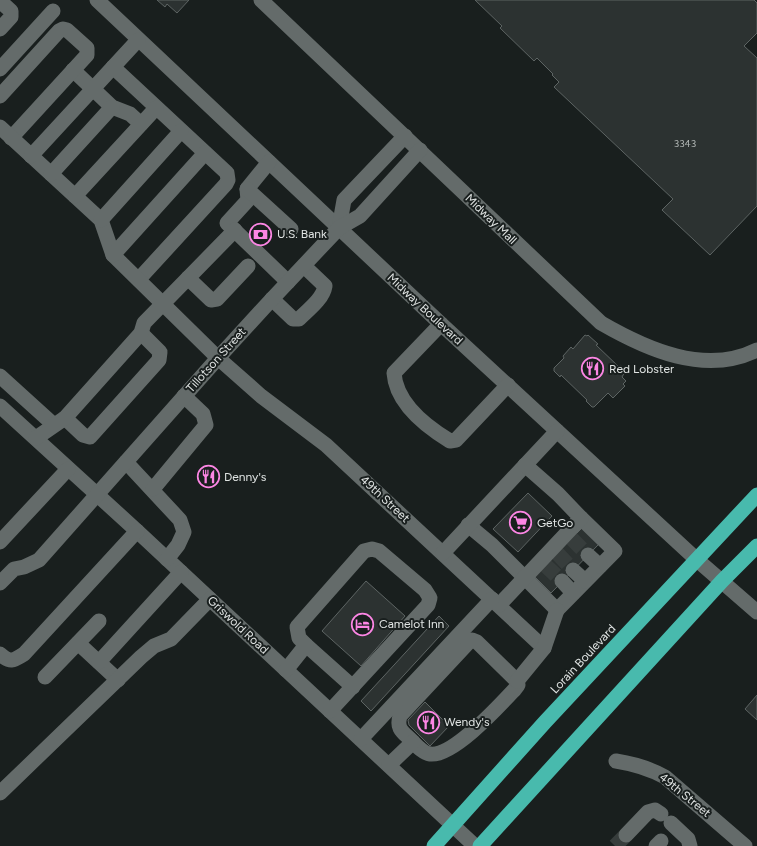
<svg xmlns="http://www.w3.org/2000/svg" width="757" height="846" font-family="Figtree,sans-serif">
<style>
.building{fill:#2c3231;stroke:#5d6463}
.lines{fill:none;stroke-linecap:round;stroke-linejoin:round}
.minor-tunnel{stroke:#373d3c;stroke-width:15;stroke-dasharray:15 8;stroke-linecap:butt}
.minor{stroke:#646b6a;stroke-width:15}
.highway{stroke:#48baad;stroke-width:15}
.labels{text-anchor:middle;stroke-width:4;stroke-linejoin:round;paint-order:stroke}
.number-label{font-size:10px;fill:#b3b8b6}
.street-label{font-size:12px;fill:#e0e4e3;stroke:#191f1e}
.poi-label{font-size:12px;fill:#e0e4e3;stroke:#191f1e;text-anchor:start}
</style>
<rect width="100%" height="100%" fill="#191f1e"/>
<g class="building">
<polygon points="157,0 189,0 177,13 167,4 165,7"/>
<polygon points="475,0 754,0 757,3 757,33 744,46 757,58 757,206 710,255 662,210 673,199 554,87 559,82 552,75 553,74 537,58 534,61 500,28 502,26"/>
<polygon points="585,335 587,336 588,335 598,344 596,345 619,367 620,365 626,370 622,377 626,381 623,384 625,386 613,398 608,393 594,407 592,407 586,401 587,400 561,375 560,377 554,371 554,368 564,358 563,356 571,347 573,349"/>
<polygon points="528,493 552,516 518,552 493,529"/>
<polygon points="583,527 600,543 551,593 534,576"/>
<polygon points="366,581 405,616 361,666 322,631"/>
<polygon points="439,616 449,626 371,711 361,701"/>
<polygon points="757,695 757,720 745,709"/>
<polygon points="425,702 449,726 430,746 409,725 408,720"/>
</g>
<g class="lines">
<g class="minor-tunnel">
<polyline points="571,538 588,555"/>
<polyline points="557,553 573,570"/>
<polyline points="545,565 562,581"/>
<polyline points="615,846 626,835"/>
</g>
<g class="minor">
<polyline points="97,0 441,324 696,559 757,612"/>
<path d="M261,0L601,323C646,349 705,376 757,350"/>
<polyline points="0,1 11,11 11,17 0,29"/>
<polyline points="113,67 227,173 228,180 226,184 139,279"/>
<polyline points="0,69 53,11"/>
<polyline points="73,70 112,107 130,114 141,124"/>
<polyline points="0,96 59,31 63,29 67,30 87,48 87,55 11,138"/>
<polyline points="0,127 101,220 113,255 218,358 261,396 326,445 544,648"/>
<polyline points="31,156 138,40"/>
<polyline points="269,162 247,189 248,200 227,223 288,282"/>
<polyline points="51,174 112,107"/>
<polyline points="247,189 291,229"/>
<polyline points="75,196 156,108"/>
<polyline points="101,220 181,131"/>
<polyline points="339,228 344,200 405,136"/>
<polyline points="113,255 205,153"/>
<polyline points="188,278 211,300 217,299 248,266"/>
<path d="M272,299L293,319H299C308,310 323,299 325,286L304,266"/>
<path d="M441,324L394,373C396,403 427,427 450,441L456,440L508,385"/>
<polyline points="0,376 54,425"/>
<polyline points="0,406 137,531 475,846"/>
<polyline points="65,418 83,435 90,437 159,360 160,352 141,333"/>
<polyline points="36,438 65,418 141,333 144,323 235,230"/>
<polyline points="126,462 180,520 184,532 178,545 167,559"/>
<polyline points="153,489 206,425 203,414 184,396"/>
<polyline points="468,525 492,545 557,610 615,551 581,518"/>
<polyline points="0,542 68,469"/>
<polyline points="443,553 557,431"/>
<polyline points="588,555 600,566"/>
<polyline points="573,570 585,581"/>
<polyline points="562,581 573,593"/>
<polyline points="0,583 14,569 24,567 39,560 218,358 272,299 339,228 360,216 420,150"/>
<polyline points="499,605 581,518 558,494 525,465"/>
<path d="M472,640L477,642L517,681L518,685L515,689C500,705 453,757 430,754C423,753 417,746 412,741C403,732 396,729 400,716L469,642Z"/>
<polyline points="78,643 118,680"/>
<polyline points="306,645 353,687"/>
<path d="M0,654C10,663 13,661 24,654L137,531"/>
<polyline points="99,662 181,572"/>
<polyline points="286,670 306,645 299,638 297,627 364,551 372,549 379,551 425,590 430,598 428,605 330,711"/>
<polyline points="45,677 99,621"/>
<polyline points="517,681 544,648 557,610"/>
<polyline points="361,739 492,599"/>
<path d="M616,761C635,764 649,768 665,777L745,846"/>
<polyline points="389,765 413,742"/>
<polyline points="0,793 141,657 154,646 171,639 210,599"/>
<polyline points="671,823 688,839 690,846"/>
<polyline points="626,835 648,812 655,810 661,814"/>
<polyline points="656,846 661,841"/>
</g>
<g class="highway">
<polyline points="434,846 545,722 757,495"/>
<polyline points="480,846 722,581 757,546"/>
</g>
</g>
<defs>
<symbol id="bank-ring" viewBox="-11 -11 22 22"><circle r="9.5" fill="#191f1e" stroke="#fc86e4" stroke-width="1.5"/><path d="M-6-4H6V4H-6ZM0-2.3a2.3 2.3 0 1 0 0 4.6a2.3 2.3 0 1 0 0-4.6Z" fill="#fc86e4"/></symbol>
<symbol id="restaurant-ring" viewBox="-11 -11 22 22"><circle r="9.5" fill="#191f1e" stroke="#fc86e4" stroke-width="1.5"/><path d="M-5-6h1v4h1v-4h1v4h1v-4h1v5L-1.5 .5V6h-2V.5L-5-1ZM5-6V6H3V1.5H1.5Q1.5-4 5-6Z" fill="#fc86e4"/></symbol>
<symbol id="supermarket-ring" viewBox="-11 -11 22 22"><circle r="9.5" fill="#191f1e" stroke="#fc86e4" stroke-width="1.5"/><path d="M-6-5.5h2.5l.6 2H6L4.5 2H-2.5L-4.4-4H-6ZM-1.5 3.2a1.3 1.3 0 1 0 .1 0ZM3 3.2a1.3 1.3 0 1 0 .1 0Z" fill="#fc86e4"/></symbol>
<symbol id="hotel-ring" viewBox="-11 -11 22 22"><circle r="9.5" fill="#191f1e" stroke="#fc86e4" stroke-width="1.5"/><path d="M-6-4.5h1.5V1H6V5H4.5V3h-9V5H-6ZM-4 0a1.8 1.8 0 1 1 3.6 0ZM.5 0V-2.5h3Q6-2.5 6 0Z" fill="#fc86e4"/></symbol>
</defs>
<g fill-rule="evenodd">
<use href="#bank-ring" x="248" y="222" width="25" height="25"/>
<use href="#restaurant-ring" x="580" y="356" width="25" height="25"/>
<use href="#restaurant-ring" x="196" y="464" width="25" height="25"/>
<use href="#supermarket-ring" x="508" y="510" width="25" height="25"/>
<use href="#hotel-ring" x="350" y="612" width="25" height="25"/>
<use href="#restaurant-ring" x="416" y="710" width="25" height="25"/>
</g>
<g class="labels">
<g class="number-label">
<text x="685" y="147">3343</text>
</g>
<g class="street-label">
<text transform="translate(491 219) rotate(44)" y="4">Midway Mall</text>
<text transform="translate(425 309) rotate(43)" y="4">Midway Boulevard</text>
<text transform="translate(216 360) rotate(-48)" y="4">Tillotson Street</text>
<text transform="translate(385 499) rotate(43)" y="4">49th Street</text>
<text transform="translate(238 625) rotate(43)" y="4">Griswold Road</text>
<text transform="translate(583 659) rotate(-47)" y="4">Lorain Boulevard</text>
<text transform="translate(685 795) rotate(39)" y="4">49th Street</text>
</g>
<g class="poi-label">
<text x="277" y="238">U.S. Bank</text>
<text x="609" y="373">Red Lobster</text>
<text x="224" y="481">Denny's</text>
<text x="537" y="527">GetGo</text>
<text x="379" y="628">Camelot Inn</text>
<text x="444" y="726">Wendy's</text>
</g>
</g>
</svg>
